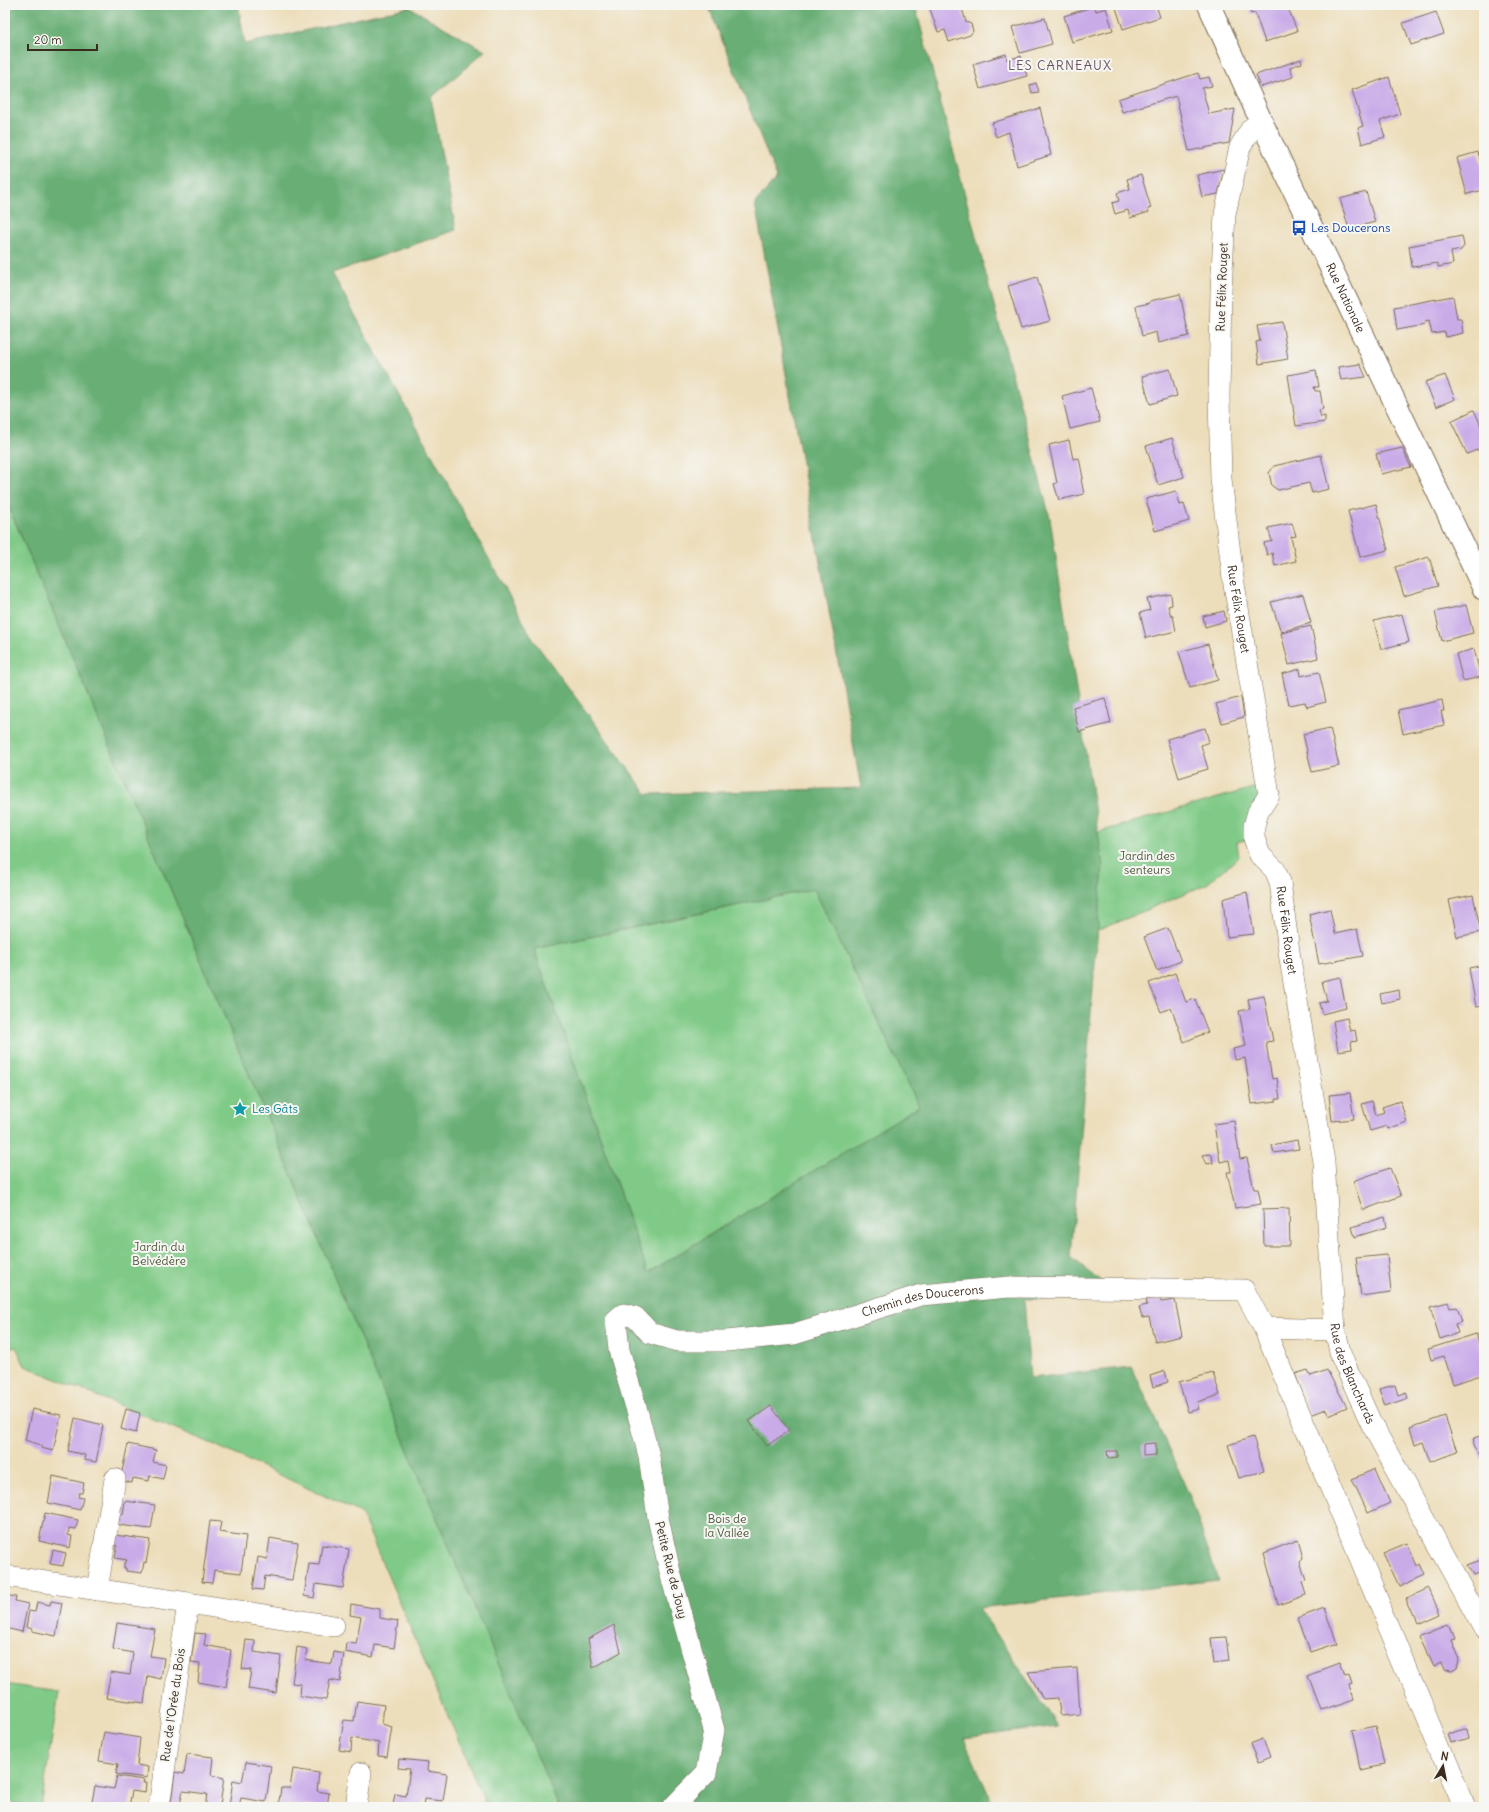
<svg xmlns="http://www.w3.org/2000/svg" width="1489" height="1812" font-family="Delius,sans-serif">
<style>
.green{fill:#80ca87;stroke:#5e7a52}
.forest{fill:#68ae74;stroke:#526c49;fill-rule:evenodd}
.building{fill:#c9abe8}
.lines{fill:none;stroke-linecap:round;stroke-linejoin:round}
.minor-casing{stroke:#796955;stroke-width:22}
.tertiary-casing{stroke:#796955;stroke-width:24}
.minor{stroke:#fff;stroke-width:21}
.tertiary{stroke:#fff;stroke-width:22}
.labels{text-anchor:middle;stroke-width:4;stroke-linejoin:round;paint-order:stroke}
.transit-label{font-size:12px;fill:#164399;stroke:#f6f6f2;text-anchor:start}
.street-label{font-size:12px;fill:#3b2a1e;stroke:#f6f6f2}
.park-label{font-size:12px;fill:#505a3e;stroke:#f6f6f2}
.culture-label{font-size:12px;fill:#0d838f;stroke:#f6f6f2;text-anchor:start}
.neighbourhood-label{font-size:13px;letter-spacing:1px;fill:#6d5765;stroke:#f6f6f2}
</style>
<rect width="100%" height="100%" fill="#f6f6f2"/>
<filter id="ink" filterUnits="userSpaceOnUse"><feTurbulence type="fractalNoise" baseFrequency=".025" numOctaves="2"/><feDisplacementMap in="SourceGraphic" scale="8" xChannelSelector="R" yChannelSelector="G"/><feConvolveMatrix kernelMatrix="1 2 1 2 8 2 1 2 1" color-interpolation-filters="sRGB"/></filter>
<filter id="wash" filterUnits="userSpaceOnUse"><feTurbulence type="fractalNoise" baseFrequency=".012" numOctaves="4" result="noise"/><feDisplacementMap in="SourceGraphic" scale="16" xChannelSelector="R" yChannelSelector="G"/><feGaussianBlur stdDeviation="0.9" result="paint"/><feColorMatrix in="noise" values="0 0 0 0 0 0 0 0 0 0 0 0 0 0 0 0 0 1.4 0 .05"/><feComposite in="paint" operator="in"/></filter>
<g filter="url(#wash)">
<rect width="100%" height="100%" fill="#eddebb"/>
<g class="green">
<polygon points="5,498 559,1807 487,1807 361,1513 215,1445 25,1366 16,1347 5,1348"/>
<polygon points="1267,784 1254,838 1237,842 1239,857 1207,884 1095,932 1103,866 1098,832"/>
<polygon points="814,889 919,1106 648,1273 534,949"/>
<polygon points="5,1684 59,1692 41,1807 5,1802"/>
</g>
<path class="forest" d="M5,5H238L245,44L409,7L485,51L431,98L456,230L332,273L534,641L647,794L861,788L755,203L777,178L708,5H915L1050,518L1103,866L1071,1257L1122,1298L1024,1299L1030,1378L1132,1367L1191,1499L1218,1580L979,1608L1058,1726L964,1738L994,1807H559L5,498ZM814,889L919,1106L648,1273L534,949Z"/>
<g id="blocks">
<g class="building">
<polygon points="941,5 961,5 966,22 971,24 973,31 970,35 949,42 945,30 938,32 930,9"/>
<polygon points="1115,5 1156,5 1160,17 1123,29"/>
<polygon points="1248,5 1287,5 1297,31 1265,42 1255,13 1251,14"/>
<polygon points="1095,6 1096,11 1106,8 1113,30 1072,42 1064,16"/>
<polygon points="1436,12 1444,34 1411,45 1403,23"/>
<polygon points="1045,18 1052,44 1020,53 1012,27"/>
<polygon points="1006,54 1007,60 1021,56 1027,76 980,89 973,64"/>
<polygon points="1301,59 1302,63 1290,67 1293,77 1261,87 1256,75"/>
<polygon points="1198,73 1200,79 1209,77 1212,86 1202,88 1209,114 1235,109 1229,143 1189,151 1176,96 1122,112 1118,99"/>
<polygon points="1389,77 1400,114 1380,121 1385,137 1362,144 1358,128 1363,126 1352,90"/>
<polygon points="1036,83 1039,92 1032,93 1030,85"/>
<polygon points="1040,108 1051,155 1017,166 1009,132 996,137 992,123"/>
<polygon points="1478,152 1484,173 1484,190 1467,194 1457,158"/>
<polygon points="1224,169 1218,194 1202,197 1197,175"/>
<polygon points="1141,175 1151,208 1148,209 1149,212 1130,218 1128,210 1115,214 1112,203 1119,201 1117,193 1130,189 1127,179"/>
<polygon points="1366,192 1375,222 1349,229 1340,199"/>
<polygon points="1462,236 1464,246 1461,250 1451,252 1453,264 1438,267 1438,263 1412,267 1409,246"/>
<polygon points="1037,277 1050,321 1021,329 1008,286"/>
<polygon points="1180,294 1189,336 1158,343 1156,332 1142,336 1136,306 1150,303 1150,301"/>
<polygon points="1453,296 1457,319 1461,319 1463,333 1446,337 1445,332 1432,334 1429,321 1425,322 1425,325 1397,330 1394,307"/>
<polygon points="1282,322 1288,359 1259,364 1256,342 1260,341 1257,326"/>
<polygon points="1360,364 1366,377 1341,380 1338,367"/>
<polygon points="1170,369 1177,396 1150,404 1142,376"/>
<polygon points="1316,370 1319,387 1314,387 1315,391 1320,391 1323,409 1319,410 1321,417 1325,416 1325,422 1296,426 1288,375"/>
<polygon points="1445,375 1455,399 1436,407 1425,382"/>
<polygon points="1091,388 1100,422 1070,429 1062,396"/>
<polygon points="1474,410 1484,432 1484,447 1467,454 1451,421"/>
<polygon points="1172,438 1184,477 1158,485 1146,446"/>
<polygon points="1069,440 1073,459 1079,458 1083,478 1081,479 1084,494 1059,500 1054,484 1057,483 1049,445"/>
<polygon points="1402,448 1411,467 1381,474 1376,454"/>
<polygon points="1321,455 1329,489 1312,493 1309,483 1278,490 1272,486 1269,473 1274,466"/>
<polygon points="1176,491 1180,505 1184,504 1189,521 1155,531 1146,499"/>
<polygon points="1376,504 1388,550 1360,557 1348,511"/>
<polygon points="1292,523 1296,536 1291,537 1296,561 1275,566 1272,553 1267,555 1264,543 1272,541 1268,528"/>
<polygon points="1429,557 1438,586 1404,596 1395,567"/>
<polygon points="1171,594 1172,605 1168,606 1171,616 1173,616 1176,631 1146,638 1140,613 1150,610 1147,599"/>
<polygon points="1303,594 1311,623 1281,632 1271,602"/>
<polygon points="1466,605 1473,633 1442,641 1435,612"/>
<polygon points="1224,611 1226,621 1205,627 1203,616"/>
<polygon points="1402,614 1409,642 1381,649 1374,621"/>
<polygon points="1311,626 1318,658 1289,665 1281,633"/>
<polygon points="1208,644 1218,680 1190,688 1179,652"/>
<polygon points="1474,649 1481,677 1463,681 1456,654"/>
<polygon points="1300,669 1301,676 1319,672 1326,702 1307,707 1305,702 1289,705 1282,674"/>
<polygon points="1241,697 1244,717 1222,723 1216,704"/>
<polygon points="1105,698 1111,723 1079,732 1073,707"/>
<polygon points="1442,700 1444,711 1441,711 1444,725 1403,734 1398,710"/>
<polygon points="1205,728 1209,742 1201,745 1208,769 1179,778 1167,739"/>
<polygon points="1330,728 1339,766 1312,772 1303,734"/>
<polygon points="1247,892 1254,934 1227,937 1223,899"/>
<polygon points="1473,895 1481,932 1457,937 1449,900"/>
<polygon points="1330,909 1335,934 1357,929 1363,956 1319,964 1309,914"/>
<polygon points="1168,928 1181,961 1157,971 1144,937"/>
<polygon points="1484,965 1484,1006 1476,1007 1469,968"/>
<polygon points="1175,973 1186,1002 1195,999 1208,1032 1184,1042 1171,1008 1161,1012 1149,983"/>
<polygon points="1340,977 1346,1008 1322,1014 1319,1003 1327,1001 1322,981"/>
<polygon points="1399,990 1400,999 1382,1003 1380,994"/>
<polygon points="1264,996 1273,1041 1266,1042 1267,1049 1272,1079 1277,1078 1280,1099 1276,1099 1276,1101 1252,1104 1245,1058 1235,1060 1233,1049 1246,1046 1239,1011 1250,1009 1248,999"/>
<polygon points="1347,1018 1350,1031 1355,1030 1357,1041 1351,1042 1352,1049 1338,1051 1333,1021"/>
<polygon points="1350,1093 1354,1119 1332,1121 1329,1095"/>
<polygon points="1372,1101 1376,1115 1384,1112 1382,1107 1400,1101 1407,1122 1388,1129 1387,1126 1370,1131 1362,1104"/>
<polygon points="1234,1121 1240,1159 1247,1158 1254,1189 1258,1189 1261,1204 1235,1208 1227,1172 1231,1172 1229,1160 1220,1162 1214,1124"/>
<polygon points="1297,1140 1299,1149 1274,1153 1272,1145"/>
<polygon points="1212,1154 1213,1163 1206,1164 1202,1155"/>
<polygon points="1390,1168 1401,1196 1363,1210 1353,1181"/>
<polygon points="1289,1208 1290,1246 1264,1246 1263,1209"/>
<polygon points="1385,1217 1387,1227 1355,1237 1352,1227"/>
<polygon points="1387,1255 1391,1292 1361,1296 1356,1258"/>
<polygon points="1159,1298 1161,1302 1175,1300 1182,1336 1155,1342 1149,1317 1142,1318 1139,1307 1147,1305 1146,1300"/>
<polygon points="1448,1302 1450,1308 1457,1307 1462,1322 1455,1324 1458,1333 1440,1339 1430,1307"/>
<polygon points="1476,1334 1484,1359 1484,1374 1453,1384 1444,1356 1431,1360 1428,1349"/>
<polygon points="1308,1370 1311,1376 1327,1370 1347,1407 1329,1415 1326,1409 1311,1415 1295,1374"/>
<polygon points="1165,1371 1168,1382 1153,1387 1150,1376"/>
<polygon points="1213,1373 1220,1395 1197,1402 1199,1409 1188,1412 1179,1382"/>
<polygon points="1395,1385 1398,1395 1406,1392 1408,1398 1385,1406 1379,1389"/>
<polygon points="771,1406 789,1430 767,1446 749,1421"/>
<polygon points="32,1409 61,1415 53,1451 41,1448 41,1445 25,1440"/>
<polygon points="126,1409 140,1413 136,1433 121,1429"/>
<polygon points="1445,1416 1457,1452 1430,1462 1423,1442 1415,1445 1410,1428"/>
<polygon points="75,1418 103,1425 96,1462 84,1460 85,1455 68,1451"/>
<polygon points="1484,1435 1484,1457 1481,1459 1473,1438"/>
<polygon points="1253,1437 1264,1471 1239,1478 1228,1445"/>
<polygon points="1156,1443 1156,1455 1143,1456 1143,1444"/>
<polygon points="128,1444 156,1450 153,1462 166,1465 163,1479 150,1476 149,1481 133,1478 132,1483 120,1480"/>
<polygon points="1107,1451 1117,1451 1117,1457 1108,1458"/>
<polygon points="1375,1469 1390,1503 1368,1513 1352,1479"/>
<polygon points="53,1476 84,1483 82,1493 79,1493 78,1497 83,1498 80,1510 48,1503"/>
<polygon points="125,1501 155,1505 151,1529 118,1525 120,1514 123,1514"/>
<polygon points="45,1513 78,1520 76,1529 69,1528 68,1535 72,1536 70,1548 39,1541"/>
<polygon points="210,1521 221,1522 219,1532 246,1536 241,1573 214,1570 212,1583 202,1582"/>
<polygon points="115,1535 150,1540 146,1563 144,1562 142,1573 126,1571 126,1568 124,1568 124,1562 126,1562 127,1560 115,1558 117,1546 114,1545"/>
<polygon points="270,1538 298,1543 292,1580 265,1576 263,1590 253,1589 258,1557 267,1559"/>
<polygon points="1298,1540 1303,1558 1300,1561 1306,1581 1302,1582 1306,1595 1278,1605 1264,1553"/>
<polygon points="1407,1543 1417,1566 1420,1564 1425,1575 1399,1587 1383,1553"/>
<polygon points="322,1545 349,1549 343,1588 316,1584 314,1598 304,1596 309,1564 319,1565"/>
<polygon points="53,1550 66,1553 63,1566 50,1564"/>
<polygon points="1484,1559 1484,1571 1473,1575 1467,1565"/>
<polygon points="1429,1589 1440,1614 1418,1624 1407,1599"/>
<polygon points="5,1595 16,1597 15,1601 28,1604 22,1632 5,1628"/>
<polygon points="51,1601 62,1603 56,1636 32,1631 32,1629 26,1627 29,1611 35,1612 37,1602 50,1605"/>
<polygon points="351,1604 380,1609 380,1618 398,1621 394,1648 375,1645 373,1657 345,1652 346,1643 356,1644 361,1617 350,1615"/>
<polygon points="1324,1608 1337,1643 1310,1652 1298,1618"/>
<polygon points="117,1623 155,1629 150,1656 164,1658 161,1679 148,1676 144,1703 106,1698 111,1672 130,1675 133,1653 113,1649"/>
<polygon points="1449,1624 1455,1640 1451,1641 1459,1661 1457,1669 1452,1672 1444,1671 1441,1663 1433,1667 1419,1636"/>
<polygon points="614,1625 621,1652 593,1668 588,1639"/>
<polygon points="195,1633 206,1634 204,1645 231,1650 226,1687 198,1682 200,1663 191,1662"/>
<polygon points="1226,1637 1229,1661 1214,1663 1211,1638"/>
<polygon points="246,1640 255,1641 254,1652 281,1656 276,1693 248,1689 251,1670 242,1669"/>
<polygon points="297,1647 307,1649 305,1660 332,1664 334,1652 344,1654 340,1682 330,1680 326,1700 300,1696 301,1684 292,1683"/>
<polygon points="1340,1663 1345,1677 1349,1676 1352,1685 1349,1686 1353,1699 1321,1710 1308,1675"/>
<polygon points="1077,1668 1080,1714 1062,1716 1060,1714 1058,1698 1043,1699 1028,1672"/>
<polygon points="357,1701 384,1705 382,1724 392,1727 387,1757 378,1756 379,1743 352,1738 351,1752 339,1750 344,1720 354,1721"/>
<polygon points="1376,1727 1385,1763 1360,1768 1352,1732"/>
<polygon points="1467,1727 1469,1737 1453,1742 1450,1733"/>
<polygon points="104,1732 140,1738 137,1765 148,1767 147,1778 116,1774 118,1764 99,1761"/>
<polygon points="1263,1739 1270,1758 1258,1763 1250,1744"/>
<polygon points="187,1754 213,1757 211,1775 224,1778 220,1805 216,1805 216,1807 205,1807 207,1794 183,1791 180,1804 171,1803 175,1772 184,1774"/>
<polygon points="399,1759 428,1762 427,1771 447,1774 443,1801 424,1799 423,1807 393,1805 395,1794 406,1796 410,1769 398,1768"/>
<polygon points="246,1762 271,1766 266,1802 241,1798 239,1807 229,1807 233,1780 242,1782"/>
<polygon points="293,1769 319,1773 317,1791 329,1793 327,1807 288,1805 288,1807 278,1807 281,1788 290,1788"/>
<polygon points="117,1776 144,1780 143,1783 146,1783 145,1793 132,1791 129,1807 91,1807 95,1786 114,1789"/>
</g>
</g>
</g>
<g filter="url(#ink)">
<use href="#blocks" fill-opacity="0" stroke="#796955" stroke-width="1"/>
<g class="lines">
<defs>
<g id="minor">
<path id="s1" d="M1261,121L1251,129L1240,147L1225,214L1221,291L1219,396L1221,479L1233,578L1269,795L1258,812L1254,826V838L1260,855L1275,870L1280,882L1290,959L1324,1162L1335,1330L1341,1356L1372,1425L1484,1628"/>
<polyline points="1264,1328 1335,1330"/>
<polyline points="5,1576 188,1603 159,1807"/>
<polyline points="97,1590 115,1479"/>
<polyline points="188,1603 334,1626"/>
<polyline points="356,1807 361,1773"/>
<path id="s2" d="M673,1807L706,1773L714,1730L670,1572L658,1518L649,1456L638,1414L619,1350L616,1320L623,1314L635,1317L650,1333L677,1341H727L794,1334L921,1295L1009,1287L1244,1290L1264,1328L1464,1807"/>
</g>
<g id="tertiary">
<path id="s3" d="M1209,5L1261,121L1484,589"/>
</g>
</defs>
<use href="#minor" class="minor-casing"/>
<use href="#tertiary" class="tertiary-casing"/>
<use href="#minor" class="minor"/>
<use href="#tertiary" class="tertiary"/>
</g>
</g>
<defs>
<symbol id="bus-bare" viewBox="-9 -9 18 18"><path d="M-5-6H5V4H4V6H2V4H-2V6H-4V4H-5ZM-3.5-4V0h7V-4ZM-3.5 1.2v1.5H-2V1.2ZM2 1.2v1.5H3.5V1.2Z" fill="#1a4fb4" stroke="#f6f6f2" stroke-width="2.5" paint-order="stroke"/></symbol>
<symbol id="sight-bare" viewBox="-9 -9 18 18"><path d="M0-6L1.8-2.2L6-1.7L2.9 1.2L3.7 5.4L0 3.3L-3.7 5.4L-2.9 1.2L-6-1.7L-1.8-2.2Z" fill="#0f9aa8" stroke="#f6f6f2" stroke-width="2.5" paint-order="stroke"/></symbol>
</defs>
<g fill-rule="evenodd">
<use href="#bus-bare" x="1288" y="217" width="22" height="22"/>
<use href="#sight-bare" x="229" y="1098" width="22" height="22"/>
</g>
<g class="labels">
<g class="transit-label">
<text x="1311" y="232">Les Doucerons</text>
</g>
<g class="street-label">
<text transform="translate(1222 287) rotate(-88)" y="4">Rue Félix Rouget</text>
<text dy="4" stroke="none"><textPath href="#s3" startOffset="323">Rue Nationale</textPath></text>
<text dy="4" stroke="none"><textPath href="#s1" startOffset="499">Rue Félix Rouget</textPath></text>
<text dy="4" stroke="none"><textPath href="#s1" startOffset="835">Rue Félix Rouget</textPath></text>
<text dy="4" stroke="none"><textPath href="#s2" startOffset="836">Chemin des Doucerons</textPath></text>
<text dy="4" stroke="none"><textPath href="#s1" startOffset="1285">Rue des Blanchards</textPath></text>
<text transform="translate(671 1570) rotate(76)" y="4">Petite Rue de Jouy</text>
<text transform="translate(173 1705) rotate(-82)" y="4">Rue de l'Orée du Bois</text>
</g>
<g class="park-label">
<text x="1147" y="860">Jardin des<tspan x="1147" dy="14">senteurs</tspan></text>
<text x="159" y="1251">Jardin du<tspan x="159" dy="14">Belvédère</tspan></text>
<text x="727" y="1523">Bois de<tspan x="727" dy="14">la Vallée</tspan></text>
</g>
<g class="culture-label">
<text x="252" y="1113">Les Gâts</text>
</g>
<g class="neighbourhood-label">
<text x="1060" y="70">LES CARNEAUX</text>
</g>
</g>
<rect width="1489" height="1812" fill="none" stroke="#f6f6f2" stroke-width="20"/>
<g transform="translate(1443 1766) rotate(10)" stroke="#f6f6f2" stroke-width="3" paint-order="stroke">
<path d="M0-3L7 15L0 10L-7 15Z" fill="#3b2a1e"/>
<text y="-6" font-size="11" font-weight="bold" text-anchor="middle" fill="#3b2a1e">N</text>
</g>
<path d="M28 44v6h69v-6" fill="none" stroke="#3b2a1e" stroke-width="2"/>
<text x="34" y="44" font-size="12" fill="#3b2a1e" stroke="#f6f6f2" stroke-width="3" paint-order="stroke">20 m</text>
</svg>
